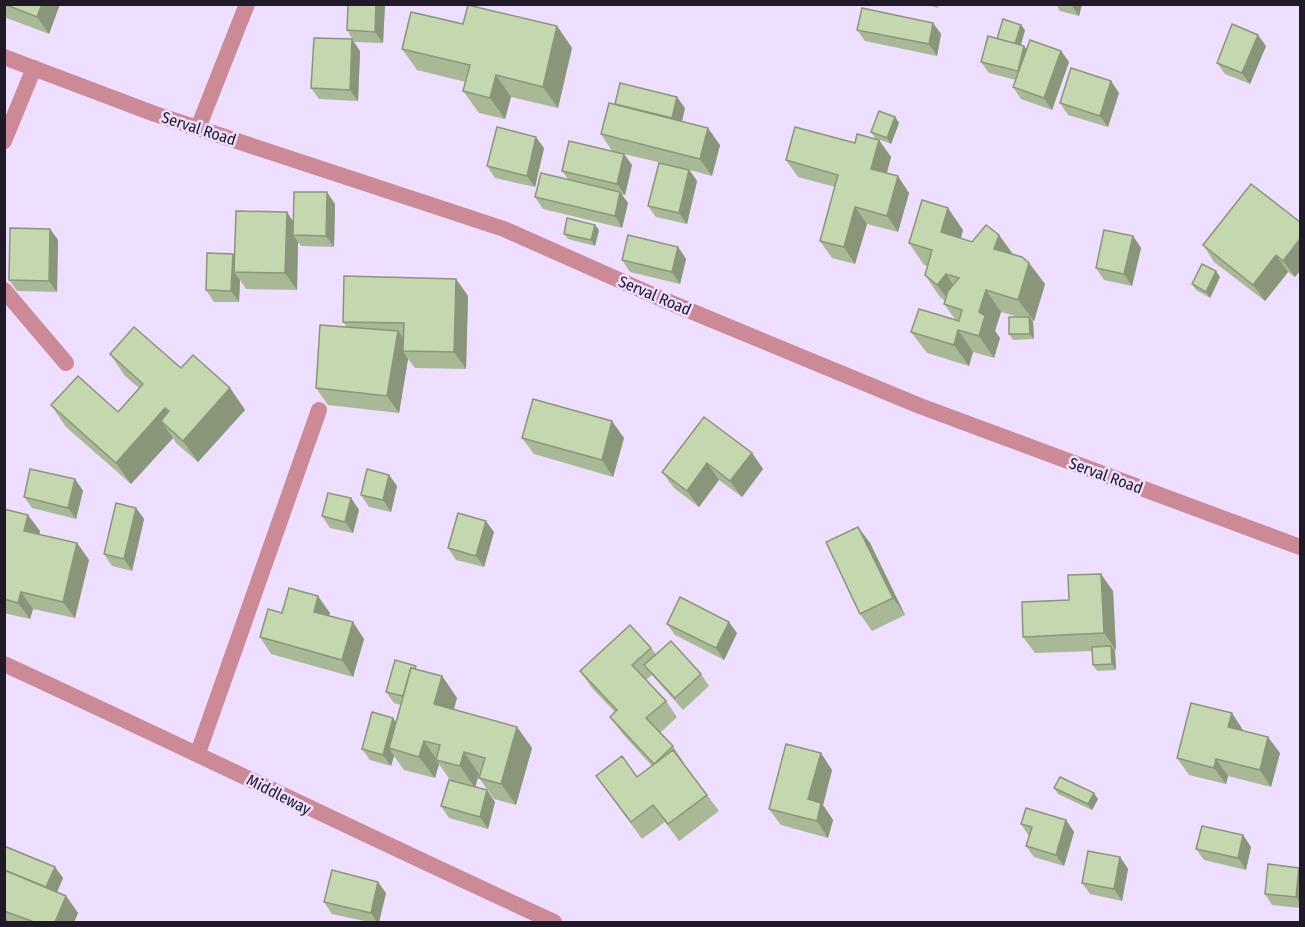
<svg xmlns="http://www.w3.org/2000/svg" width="1305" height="927" font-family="'Fira Sans Condensed',sans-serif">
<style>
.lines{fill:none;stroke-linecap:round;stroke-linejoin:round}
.minor{stroke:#cb8a96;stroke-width:16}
.wall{fill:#a9b996}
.shaded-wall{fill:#8a967a}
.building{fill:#c5d7ae;stroke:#8a967a;stroke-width:1.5}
.labels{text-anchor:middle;stroke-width:5;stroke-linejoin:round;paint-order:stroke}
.street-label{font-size:16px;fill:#201927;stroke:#eedeff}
</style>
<rect width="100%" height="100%" fill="#eedeff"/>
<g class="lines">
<g class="minor">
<polyline points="4,57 155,114 504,229 664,300 920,406 1300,547"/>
<polyline points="198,128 247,4"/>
<polyline points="4,141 34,68"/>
<polyline points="4,290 66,363"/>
<path d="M4,664C189,749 370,838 554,922"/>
<polyline points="198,753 319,410"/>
</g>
</g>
<g class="wall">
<polygon points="4,4 60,4 49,34 4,17"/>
<polygon points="348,4 385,4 383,43 354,42 347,30"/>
<polygon points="924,4 939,4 938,8"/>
<polygon points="1056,4 1082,4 1079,16 1060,11"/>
<polygon points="933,23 941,34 937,56 865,41 857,30"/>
<polygon points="463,24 557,26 572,48 558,108 511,97 505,119 479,113 463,91 466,82 417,70 402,49"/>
<polygon points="1025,30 1021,45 1027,49 1061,51 1069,62 1052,110 1021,99 1013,87 1016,80 989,73 981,62 997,39"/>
<polygon points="1266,46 1250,84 1225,74 1217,63"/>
<polygon points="360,51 358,101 319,99 311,88"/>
<polygon points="1111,81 1119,93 1108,127 1068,115 1060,103"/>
<polygon points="615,104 685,108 682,121 720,145 712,176 690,170 697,181 687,224 656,217 648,206 662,163 624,154 632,165 625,195 622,195 628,203 622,228 543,209 535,197 568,179 562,171 612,151 601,134"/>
<polygon points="895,117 899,123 891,144 875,138 871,132"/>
<polygon points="879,140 891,157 887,173 909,193 898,232 867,224 855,264 832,258 820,241 835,187 798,177 786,160 855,143"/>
<polygon points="544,148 535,187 495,178 487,166"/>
<polygon points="1251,184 1295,277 1288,272 1265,301 1214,262 1203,245"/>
<polygon points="335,204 334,247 301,246 298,242 297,290 246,289 240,280 239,302 214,302 206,290 233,254 235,257 287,212 293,222"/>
<polygon points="595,225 599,230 595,246 568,239 564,234"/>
<polygon points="50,229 58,240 57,292 17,291 9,280"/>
<polygon points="963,230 961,238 972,242 999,235 1013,254 1029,263 1045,284 1034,321 1032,321 1033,322 1034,339 1013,340 1009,334 1019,317 1001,312 995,331 1000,338 994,358 973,352 969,366 927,353 911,332 955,319 944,304 945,301 940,297 925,275 927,266 924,265 909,243"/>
<polygon points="1133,236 1141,248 1132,286 1104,280 1096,268"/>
<polygon points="678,247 686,259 680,284 630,272 622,260"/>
<polygon points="1220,277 1210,298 1196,290 1192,284"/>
<polygon points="456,279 468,296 466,369 415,368 408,359 399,413 328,405 316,388 347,327 343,322"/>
<polygon points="110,354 181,368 230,388 245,410 198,462 176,443 173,438 131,484 66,427 51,405 118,412 139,388 125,376"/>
<polygon points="522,438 624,438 613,477 534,454"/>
<polygon points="752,453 763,469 742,497 719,480 699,507 674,488 662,472"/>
<polygon points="389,475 397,486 391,512 369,507 361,495"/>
<polygon points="75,479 83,491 76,519 32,508 24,497"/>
<polygon points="351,498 359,510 353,533 330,528 322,516"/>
<polygon points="136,508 144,519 132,571 112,566 104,554"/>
<polygon points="4,509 40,531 39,534 77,543 89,560 75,618 33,609 30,619 4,613"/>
<polygon points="858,527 870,543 905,615 872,631 860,614"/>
<polygon points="494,532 484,567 456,560 448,548"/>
<polygon points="1113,591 1116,650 1114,650 1115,651 1116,670 1097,671 1093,665 1092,651 1035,653 1023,637 1069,600"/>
<polygon points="282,613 330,613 329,616 364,639 353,677 271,654 260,637"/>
<polygon points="667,624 737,633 724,660 675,635"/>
<polygon points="651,648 656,654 701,674 709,686 683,710 652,675 646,680 666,701 677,717 660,733 673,746 684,763 684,764 719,811 679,841 665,822 642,839 596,776 637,777 652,766 622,733 610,717 615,712 592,688 580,671"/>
<polygon points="419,670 442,676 457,698 454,709 517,727 532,748 516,805 494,799 479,778 480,774 479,774 475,787 495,802 488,829 449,818 441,806 450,780 439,764 435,778 404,770 394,756 391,766 370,760 362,749 396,722 401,705 394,703 386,692"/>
<polygon points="1243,730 1280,753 1271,787 1228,776 1226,784 1189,775 1177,758"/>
<polygon points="832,770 823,805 833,820 828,838 781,825 769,809"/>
<polygon points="1054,788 1098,799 1092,810 1058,794"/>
<polygon points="1066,820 1074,832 1064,866 1034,857 1026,846 1029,836 1021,824"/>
<polygon points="1243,835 1251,847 1246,870 1204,860 1196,849"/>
<polygon points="4,846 55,867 63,878 57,892 66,896 78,913 74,922 4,922"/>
<polygon points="1120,857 1128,869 1122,901 1090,894 1082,883"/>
<polygon points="1300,869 1300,908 1272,905 1265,894"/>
<polygon points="386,893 379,922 369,922 332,914 324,902"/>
</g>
<g class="shaded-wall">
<polygon points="42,4 60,4 49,34 37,17"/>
<polygon points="376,4 385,4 383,43 375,32"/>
<polygon points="1071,4 1082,4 1079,16"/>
<polygon points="933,23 941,34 937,56 929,44"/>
<polygon points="1021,25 1025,30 1019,51 1015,45"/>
<polygon points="557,26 572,48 558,108 543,87"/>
<polygon points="1258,35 1266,46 1250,84 1242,73"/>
<polygon points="352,39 360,51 358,101 350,90"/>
<polygon points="1024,46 1032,57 1026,83 1018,71"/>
<polygon points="1061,51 1069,62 1052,110 1044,98"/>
<polygon points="496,75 511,97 505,119 490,98"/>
<polygon points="1111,81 1119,93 1108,127 1100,116"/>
<polygon points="677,97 685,108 680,129 672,118"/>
<polygon points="895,117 899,123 891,144 887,138"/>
<polygon points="708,128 720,145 712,176 700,159"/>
<polygon points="536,137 544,148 535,187 527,176"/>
<polygon points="879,140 891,157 883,186 871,169"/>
<polygon points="624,154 632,165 625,195 617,184"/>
<polygon points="689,170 697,181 687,224 679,213"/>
<polygon points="898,176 909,193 898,232 887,216"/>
<polygon points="327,192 335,204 334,247 326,236"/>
<polygon points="620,192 628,203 622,228 615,216"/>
<polygon points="855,207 867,224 855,264 844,247"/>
<polygon points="948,208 963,230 956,254 941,232"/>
<polygon points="287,212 298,229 293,235 298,242 297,290 285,273"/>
<polygon points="595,225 599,230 595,246 591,240"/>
<polygon points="50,229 58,240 57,292 49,281"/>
<polygon points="999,235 1014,256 994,249"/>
<polygon points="1133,236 1141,248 1132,286 1124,274"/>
<polygon points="1300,239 1300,271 1295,277 1283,261"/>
<polygon points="678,247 686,259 680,284 672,272"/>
<polygon points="233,254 241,266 234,272 240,280 239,302 231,291"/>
<polygon points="1276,255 1288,272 1265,301 1253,285"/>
<polygon points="1029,263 1045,284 1034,321 1018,300"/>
<polygon points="1216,271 1220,277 1210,298 1206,292"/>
<polygon points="946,274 961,296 953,306 937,285"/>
<polygon points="456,279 468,296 466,369 454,352"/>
<polygon points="986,290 1001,312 995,331 1000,338 994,358 979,336 979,312"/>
<polygon points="1029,317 1033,322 1034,339 1030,334"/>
<polygon points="958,330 973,352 969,366 954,345"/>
<polygon points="398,331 410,347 403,351 408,359 399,413 387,396"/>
<polygon points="230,388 245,410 198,462 183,441"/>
<polygon points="165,408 180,429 161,421 173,438 131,484 116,463"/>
<polygon points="612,421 624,438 613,477 602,460"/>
<polygon points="752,453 763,469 742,497 730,481"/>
<polygon points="707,463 719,480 699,507 687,491"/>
<polygon points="389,475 397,486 391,512 383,500"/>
<polygon points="75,479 83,491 76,519 68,508"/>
<polygon points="351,498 359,510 353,533 345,522"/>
<polygon points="136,508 144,519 132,571 124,559"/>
<polygon points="28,515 40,531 36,548 24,531"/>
<polygon points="486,521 494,532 484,567 476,556"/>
<polygon points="858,527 870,543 905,615 893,598"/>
<polygon points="77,543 89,560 75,618 63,602"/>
<polygon points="1101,574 1113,591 1116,650 1104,633"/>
<polygon points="21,592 33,609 30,619 18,603"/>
<polygon points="318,596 330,613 325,629 314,612"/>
<polygon points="353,622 364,639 353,677 342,660"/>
<polygon points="729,622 737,633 724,660 716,648"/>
<polygon points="1111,646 1115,651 1116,670 1112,664"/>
<polygon points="442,676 457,698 449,726 434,704"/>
<polygon points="1232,713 1243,730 1240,743 1228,727"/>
<polygon points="393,718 401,729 389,748 394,756 391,766 383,755"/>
<polygon points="517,727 532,748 516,805 501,784"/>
<polygon points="1268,737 1280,753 1271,787 1260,770"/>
<polygon points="424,741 437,760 436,760 439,764 435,778 419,757"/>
<polygon points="464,752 479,774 475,788 460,766"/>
<polygon points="821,753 832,770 823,805 833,820 828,838 817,821 808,799"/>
<polygon points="1216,759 1228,776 1226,784 1214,768"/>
<polygon points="487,790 495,802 488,829 480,817"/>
<polygon points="1094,793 1098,799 1092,810 1088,804"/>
<polygon points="1066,820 1074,832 1064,866 1056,855"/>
<polygon points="1243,835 1251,847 1246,870 1238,858"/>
<polygon points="1120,857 1128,869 1122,901 1114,889"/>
<polygon points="55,867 63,878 54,899 46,887"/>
<polygon points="1299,868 1300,869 1300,904 1296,897"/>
<polygon points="378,882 386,893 379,922 377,922 371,913"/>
<polygon points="66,896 78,913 74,922 55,922"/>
<polygon points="4,916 9,922 4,922"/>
</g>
<g class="building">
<polygon points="4,4 42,4 37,17"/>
<polygon points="348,4 376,4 375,32 347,30"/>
<polygon points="468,5 557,26 543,87 496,75 490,98 463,91 470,65 402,49 411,12 463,24"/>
<polygon points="862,8 933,23 929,44 857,30"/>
<polygon points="1003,19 1021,25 1015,44 997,39"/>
<polygon points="1232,24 1258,35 1242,73 1217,63"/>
<polygon points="988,36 1024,46 1018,71 981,62"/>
<polygon points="314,38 352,39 350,90 311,88"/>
<polygon points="1030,40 1061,51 1044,98 1013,87"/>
<polygon points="1071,68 1111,81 1100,116 1060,103"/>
<polygon points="620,83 677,97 672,118 615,104"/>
<polygon points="609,103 708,128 700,159 601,134"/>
<polygon points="879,111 895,117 887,138 871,132"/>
<polygon points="497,127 536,137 527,176 487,166"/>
<polygon points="795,127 855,143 857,134 879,140 871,169 898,176 887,216 855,207 844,247 820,241 838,175 786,160"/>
<polygon points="569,141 624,154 617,184 562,171"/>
<polygon points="659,163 689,170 679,213 648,206"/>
<polygon points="541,173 620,192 615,216 535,197"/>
<polygon points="1251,184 1300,222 1300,239 1283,261 1276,255 1253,285 1203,245"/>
<polygon points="294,192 327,192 326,236 293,235"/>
<polygon points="922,200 948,208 941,232 972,242 986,225 999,235 994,249 1022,257 1029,263 1018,300 986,290 979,312 985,316 979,336 958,330 954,345 911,332 919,309 959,321 962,310 944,304 948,291 959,278 946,274 937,285 925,275 932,250 909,243"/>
<polygon points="236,211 287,212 285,273 234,272"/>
<polygon points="567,218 595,225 591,240 564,234"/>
<polygon points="10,228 50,229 49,281 9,280"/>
<polygon points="1104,230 1133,236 1124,274 1096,268"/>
<polygon points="628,235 678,247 672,272 622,260"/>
<polygon points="207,253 233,254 231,291 206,290"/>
<polygon points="1202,264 1216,271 1206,292 1192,284"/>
<polygon points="344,276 456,279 454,352 403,351 404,323 343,322"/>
<polygon points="1009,317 1029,317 1030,334 1009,334"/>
<polygon points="320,325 398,331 387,396 316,388"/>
<polygon points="134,327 181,368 193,355 230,388 183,441 161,421 169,411 165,408 116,463 51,405 78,376 118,412 143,384 110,354"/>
<polygon points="533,399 612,421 602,460 522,438"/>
<polygon points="704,417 752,453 730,481 707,463 687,491 662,472"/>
<polygon points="30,469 75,479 68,508 24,497"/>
<polygon points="367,469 389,475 383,500 361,495"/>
<polygon points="328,493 351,498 345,522 322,516"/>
<polygon points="116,503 136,508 124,559 104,554"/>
<polygon points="4,509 28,515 24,531 77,543 63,602 21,592 18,603 4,599"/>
<polygon points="458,513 486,521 476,556 448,548"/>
<polygon points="858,527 893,598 860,614 826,542"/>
<polygon points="1101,574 1104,633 1023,637 1022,602 1069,600 1068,575"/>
<polygon points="289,588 318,596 314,612 353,622 342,660 260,637 268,609 282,613"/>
<polygon points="680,597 729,622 716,648 667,624"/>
<polygon points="630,625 651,648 632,665 666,701 646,718 673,746 654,764 610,717 617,710 580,671"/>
<polygon points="671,641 701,674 675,698 644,665"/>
<polygon points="1111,646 1112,664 1093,665 1092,647"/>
<polygon points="395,660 416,666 415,669 411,668 403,696 386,692"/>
<polygon points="411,668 442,676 434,704 517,727 501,784 479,778 485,758 464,752 460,766 436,760 440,745 424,741 419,757 389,748"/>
<polygon points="1191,703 1232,713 1228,727 1268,737 1260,770 1216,759 1214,768 1177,758"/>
<polygon points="372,712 393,718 383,755 362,749"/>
<polygon points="786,744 821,753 808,799 821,803 817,821 769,809"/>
<polygon points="673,750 707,795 668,824 653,805 631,822 596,776 622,756 637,777"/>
<polygon points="1060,777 1094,793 1088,804 1054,788"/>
<polygon points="449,780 487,790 480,817 441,806"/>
<polygon points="1026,808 1066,820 1056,855 1026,846 1032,827 1021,824"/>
<polygon points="1202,826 1243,835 1238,858 1196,849"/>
<polygon points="4,846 55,867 46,887 4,870"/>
<polygon points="1088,851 1120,857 1114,889 1082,883"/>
<polygon points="1268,864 1299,868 1296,897 1265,894"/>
<polygon points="4,870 66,896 55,922 34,922 4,911"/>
<polygon points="332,870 378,882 371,913 324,902"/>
</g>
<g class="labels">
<g class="street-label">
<text transform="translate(199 128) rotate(18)" y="6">Serval Road</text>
<text transform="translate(655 295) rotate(23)" y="6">Serval Road</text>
<text transform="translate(1106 475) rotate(20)" y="6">Serval Road</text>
<text transform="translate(279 794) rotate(27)" y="6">Middleway</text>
</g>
</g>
<rect width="1305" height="927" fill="none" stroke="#201927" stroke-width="12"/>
</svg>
